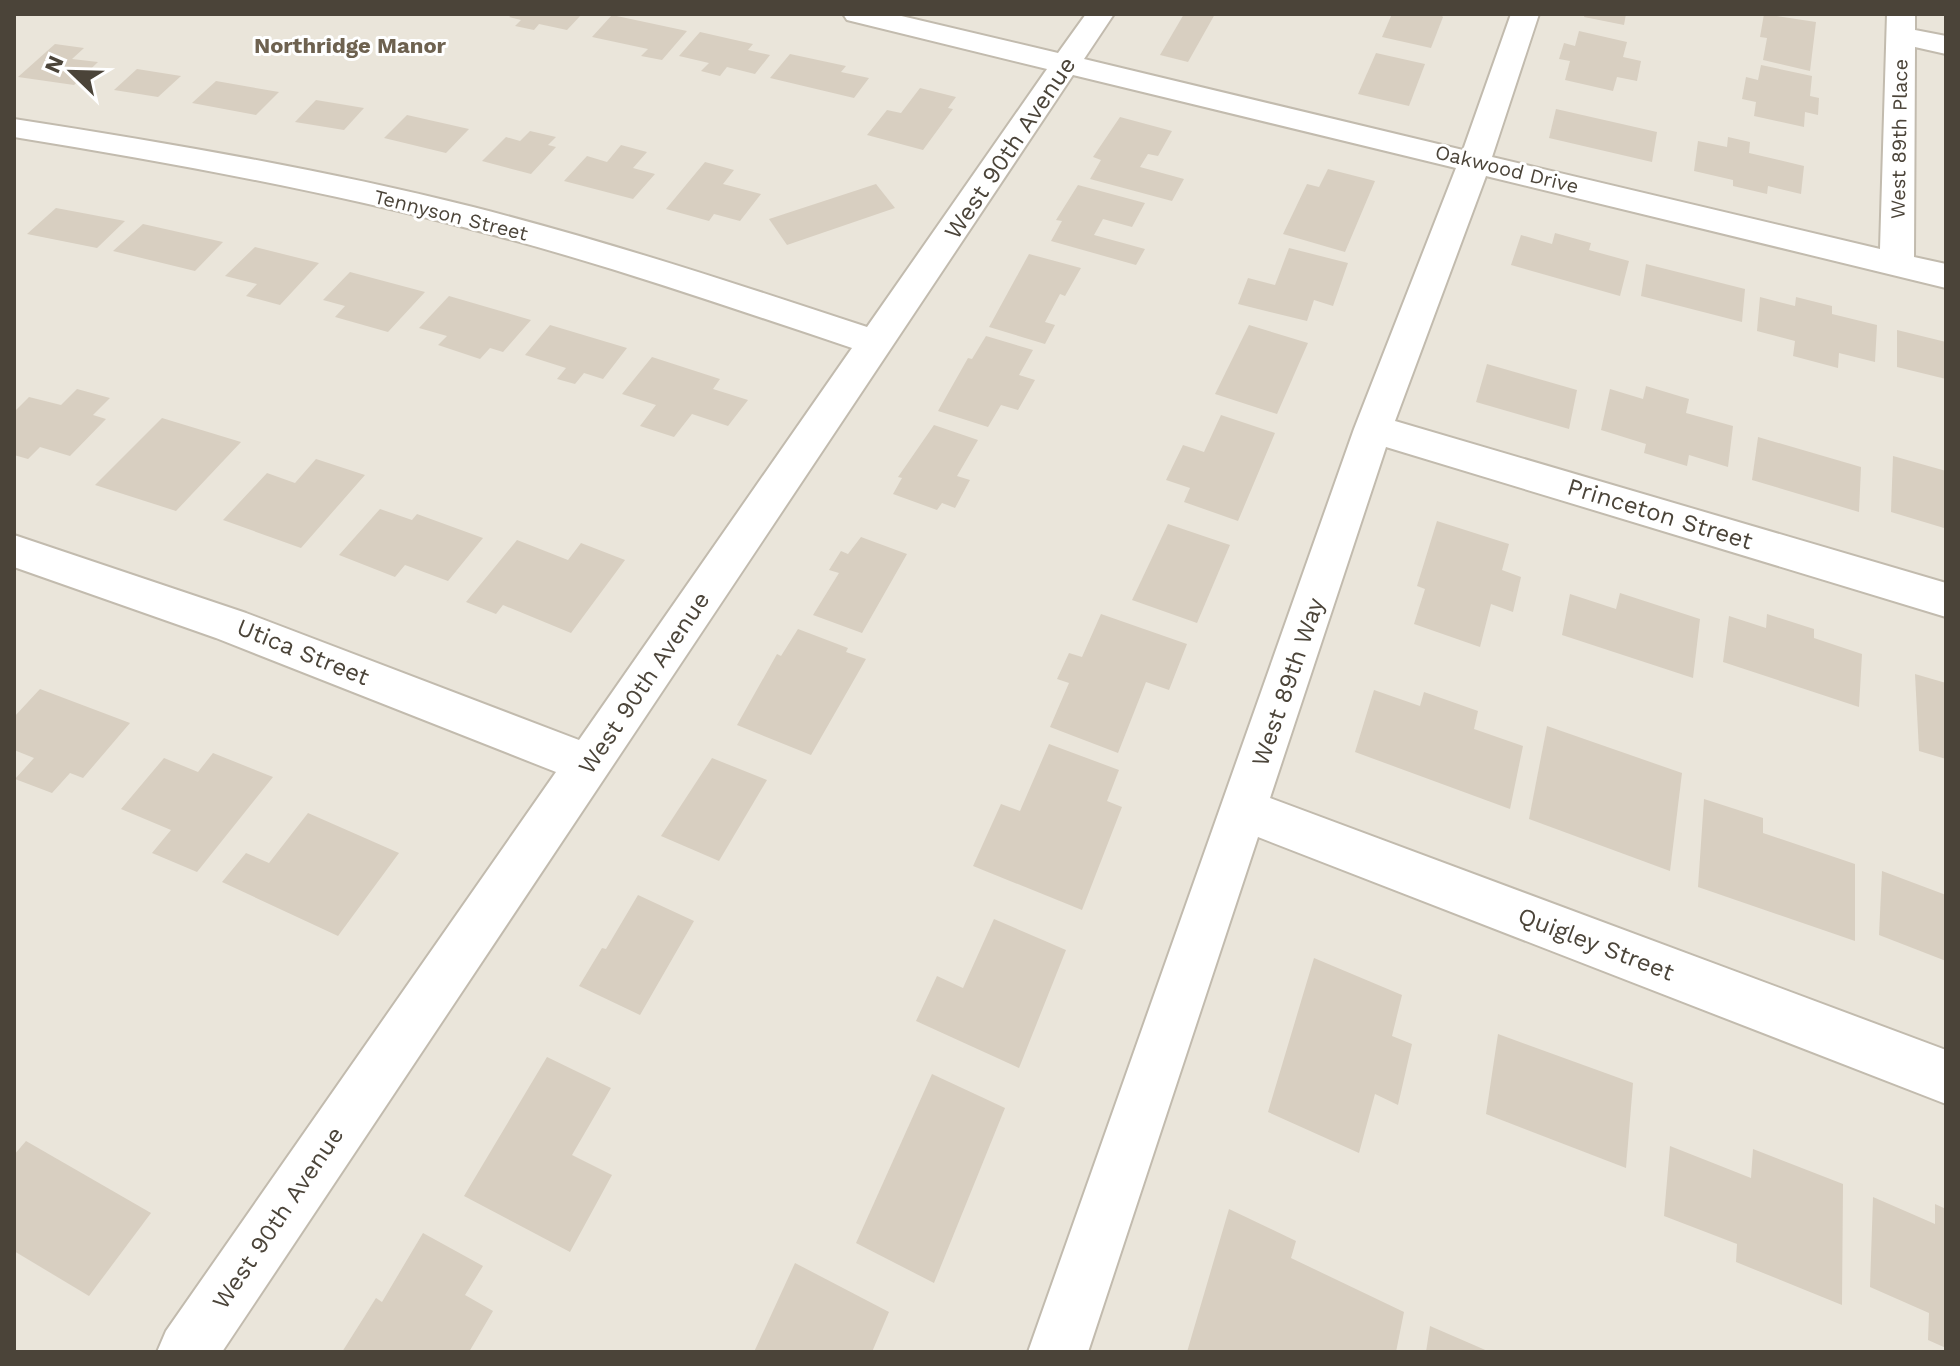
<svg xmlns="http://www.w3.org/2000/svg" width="1960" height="1366" font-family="'Work Sans',sans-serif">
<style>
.residential{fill:#eae5da}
.building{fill:#d8cfc1}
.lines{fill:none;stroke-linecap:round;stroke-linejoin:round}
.minor-casing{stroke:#c2bbae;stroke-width:4}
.minor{fill:#fff;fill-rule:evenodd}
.labels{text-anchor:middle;stroke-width:6;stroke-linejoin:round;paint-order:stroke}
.far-street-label{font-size:20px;fill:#4b4439;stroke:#fff}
.far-neighbourhood-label{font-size:22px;font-weight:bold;fill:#6e6250;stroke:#fff}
.street-label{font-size:24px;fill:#4b4439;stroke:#fff}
</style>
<rect width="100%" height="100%" fill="#f6f3ec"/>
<rect class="residential" x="14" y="14" width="1932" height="1338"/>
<g class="building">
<polygon points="513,14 582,14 567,30 539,24 534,30 515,26 521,20 509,17"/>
<polygon points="1184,14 1215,14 1188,62 1160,55"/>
<polygon points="1392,14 1440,14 1443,17 1431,48 1382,37"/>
<polygon points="1585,14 1626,14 1624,25 1584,17"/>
<polygon points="1764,14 1816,22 1810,71 1763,60 1767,38 1760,37"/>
<polygon points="612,15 687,31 662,60 641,56 648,49 592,37"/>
<polygon points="1579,31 1627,42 1623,57 1641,61 1637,81 1617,77 1613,91 1565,80 1570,61 1559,59 1564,43 1575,46"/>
<polygon points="700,32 753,44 748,50 770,55 755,74 727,67 720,76 701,71 709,63 679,56"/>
<polygon points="55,44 84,48 72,59 98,62 74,85 18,77"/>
<polygon points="1376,53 1425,64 1409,106 1358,94"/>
<polygon points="790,54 846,66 841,72 869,78 854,98 770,78"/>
<polygon points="1761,65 1812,76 1810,96 1819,98 1818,115 1805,112 1804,127 1754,116 1756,102 1742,99 1746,77 1758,80"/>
<polygon points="137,69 181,76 158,97 114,90"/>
<polygon points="216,81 279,92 256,115 192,103"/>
<polygon points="920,88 956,97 948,108 953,109 923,150 867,135 887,110 901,113"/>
<polygon points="316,100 364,108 344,130 295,122"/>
<polygon points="1556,109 1657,132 1652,162 1549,138"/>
<polygon points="407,115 469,129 446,153 384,138"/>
<polygon points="1120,117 1172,131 1158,156 1148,154 1140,167 1184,179 1172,201 1090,179 1101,160 1093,157"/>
<polygon points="530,131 556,137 548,145 556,147 531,174 482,161 506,137 520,141"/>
<polygon points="1728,137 1750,142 1749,153 1804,166 1801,194 1768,186 1767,194 1733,186 1733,180 1694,171 1698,141 1727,147"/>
<polygon points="621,145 647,152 633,168 655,174 633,199 564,181 587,156 607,162"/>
<polygon points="705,162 734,170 723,184 761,194 740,221 714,214 709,221 666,209"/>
<polygon points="1328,169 1375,181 1345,252 1283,234 1307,184 1319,187"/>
<polygon points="876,184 895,208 787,245 769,219"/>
<polygon points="1078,185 1145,203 1132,227 1103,219 1094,235 1145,249 1136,265 1051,241 1062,221 1056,220"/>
<polygon points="56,208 125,221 97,248 27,234"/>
<polygon points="143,224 223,242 195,271 113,251"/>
<polygon points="1555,233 1591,243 1589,250 1629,261 1620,296 1511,265 1521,235 1552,244"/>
<polygon points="255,247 319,263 280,305 246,296 257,284 225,276"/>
<polygon points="1289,248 1348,263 1333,306 1314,300 1307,321 1238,304 1248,278 1275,285"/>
<polygon points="1029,254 1081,268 1065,296 1060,294 1045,322 1055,325 1045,344 989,327"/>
<polygon points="1646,264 1745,289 1742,322 1641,296"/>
<polygon points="350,272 425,292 388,332 335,317 345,306 323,300"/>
<polygon points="449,296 531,320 503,352 490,348 480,359 438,345 447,336 419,328"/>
<polygon points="1760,297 1795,306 1796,297 1832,306 1832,314 1877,325 1875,362 1839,353 1838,368 1793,356 1795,341 1757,331"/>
<polygon points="550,325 627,348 603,379 584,373 575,384 557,379 566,368 525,355"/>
<polygon points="1249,325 1308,343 1277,414 1215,394"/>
<polygon points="1897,330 1946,342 1946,379 1897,367"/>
<polygon points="986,336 1033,350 1019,375 1035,380 1018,410 1001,405 988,427 938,411 968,358 972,359"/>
<polygon points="652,357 720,379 713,389 748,400 728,426 692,414 674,437 640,426 656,405 622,394"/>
<polygon points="1487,364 1577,390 1569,429 1476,402"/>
<polygon points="1646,386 1689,399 1686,413 1733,426 1728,467 1689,455 1687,466 1644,453 1646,444 1601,430 1610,389 1643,399"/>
<polygon points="77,389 110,398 93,415 106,419 70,456 40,447 28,459 14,455 14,412 29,397 61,405"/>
<polygon points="1221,415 1275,433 1238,521 1184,502 1190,488 1166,480 1183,445 1204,452"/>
<polygon points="162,418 241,442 176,511 95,485"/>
<polygon points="934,425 978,440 957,476 970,480 955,508 942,503 937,510 893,494 902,478 898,477"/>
<polygon points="1758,437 1861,467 1859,512 1752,480"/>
<polygon points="1893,456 1946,471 1944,528 1891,512"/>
<polygon points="316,459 365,475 301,548 223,520 267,473 295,483"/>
<polygon points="380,509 412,520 417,514 483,538 448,581 405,565 395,577 339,555"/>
<polygon points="1437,521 1509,544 1502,570 1521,577 1513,612 1491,604 1480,647 1414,624 1425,589 1417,586"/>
<polygon points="1168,524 1230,545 1197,623 1132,600"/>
<polygon points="861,537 907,554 862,633 813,615 839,573 829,570 841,551 848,554"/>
<polygon points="517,540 568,560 581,543 625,560 571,633 503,605 496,614 466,602"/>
<polygon points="1620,593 1700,619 1693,678 1562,635 1570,594 1616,609"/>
<polygon points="1101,614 1187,644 1169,690 1146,682 1118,753 1050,727 1069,683 1057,679 1069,653 1082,657"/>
<polygon points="1767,614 1814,629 1814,638 1862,654 1859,707 1723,662 1729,616 1766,628"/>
<polygon points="798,629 848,648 846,652 866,659 811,755 737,725 777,654 781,656"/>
<polygon points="1915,674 1946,683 1946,759 1919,751"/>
<polygon points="40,689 130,723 83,778 70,773 52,793 15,779 34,758 14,750 14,717"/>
<polygon points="1374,690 1420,706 1424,692 1478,711 1474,729 1523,746 1510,809 1355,752"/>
<polygon points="1547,726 1682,773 1670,871 1529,819"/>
<polygon points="1049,744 1119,770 1107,801 1122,807 1082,910 973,866 1001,804 1020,811"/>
<polygon points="213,753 273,777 197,872 152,853 171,830 121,809 164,758 198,772"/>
<polygon points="712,758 767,780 719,861 661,836"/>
<polygon points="1704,799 1763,818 1763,833 1855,864 1855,941 1698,887"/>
<polygon points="308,813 399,853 338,936 222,882 246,853 269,863"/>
<polygon points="1882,871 1946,895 1946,961 1879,935"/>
<polygon points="638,895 694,921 640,1015 579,986 602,948 606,949"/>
<polygon points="994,919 1066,950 1019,1068 916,1021 937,976 963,988"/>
<polygon points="1314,958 1402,995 1392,1036 1412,1044 1398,1105 1375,1094 1359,1153 1268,1112"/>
<polygon points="1498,1034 1633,1083 1626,1168 1486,1114"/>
<polygon points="547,1057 611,1088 572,1155 612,1175 570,1252 464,1196"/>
<polygon points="932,1074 1005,1108 934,1283 856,1243"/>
<polygon points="26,1141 151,1213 89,1296 14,1251 14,1155"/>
<polygon points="1670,1146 1751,1178 1753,1149 1843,1184 1842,1305 1736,1262 1737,1244 1664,1216"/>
<polygon points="1873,1197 1935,1224 1935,1204 1946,1209 1946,1348 1928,1340 1929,1313 1870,1287"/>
<polygon points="1229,1209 1296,1241 1291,1258 1404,1312 1396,1352 1187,1352"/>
<polygon points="423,1233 483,1266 465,1295 493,1311 469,1352 342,1352 376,1298 382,1302"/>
<polygon points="795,1263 889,1312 872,1352 754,1352"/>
<polygon points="1430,1326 1490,1352 1426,1352"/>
</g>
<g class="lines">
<defs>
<path id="minor" d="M843,14H893L1058,53L1086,14H1114L1084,59L1463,150L1511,14H1539L1492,157L1880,249L1887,14H1915V30L1946,36V54L1915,47L1914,257L1946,264V288L1486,176L1395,421L1946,583V617L1386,447L1270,798L1946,1050V1104L1258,837L1088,1352H1028L1354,429L1456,168L1073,75L222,1352H157L166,1331L556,772L216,638L14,567V535L246,613L579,740L852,348C726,306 600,262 471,229C321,190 167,162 14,137V119C168,143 321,169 473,207C606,241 737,284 867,327L1047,69L847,20Z"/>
</defs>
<use href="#minor" class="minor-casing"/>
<use href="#minor" class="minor"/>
</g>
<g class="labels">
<g class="far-street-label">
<text transform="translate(1899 139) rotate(-89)" y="7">West 89th Place</text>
<text transform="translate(1507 169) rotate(14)" y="7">Oakwood Drive</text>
<text transform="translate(451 215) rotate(14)" y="7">Tennyson Street</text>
</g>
<g class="far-neighbourhood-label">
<text x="350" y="53">Northridge Manor</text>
</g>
<g class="street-label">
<text transform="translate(1010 148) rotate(-56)" y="8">West 90th Avenue</text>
<text transform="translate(1660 514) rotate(17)" y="8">Princeton Street</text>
<text transform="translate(303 652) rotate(22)" y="8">Utica Street</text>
<text transform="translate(1288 682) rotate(-71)" y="8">West 89th Way</text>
<text transform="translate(644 683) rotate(-56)" y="8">West 90th Avenue</text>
<text transform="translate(1596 944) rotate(21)" y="8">Quigley Street</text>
<text transform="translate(278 1218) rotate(-56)" y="8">West 90th Avenue</text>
</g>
</g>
<rect width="1960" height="1366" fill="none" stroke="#4b4439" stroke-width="32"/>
<g transform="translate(72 72) rotate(293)" stroke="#ffffff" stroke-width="6" paint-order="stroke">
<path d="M0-6L14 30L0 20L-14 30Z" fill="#4b4439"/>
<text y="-12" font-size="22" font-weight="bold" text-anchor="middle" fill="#4b4439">N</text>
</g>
</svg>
